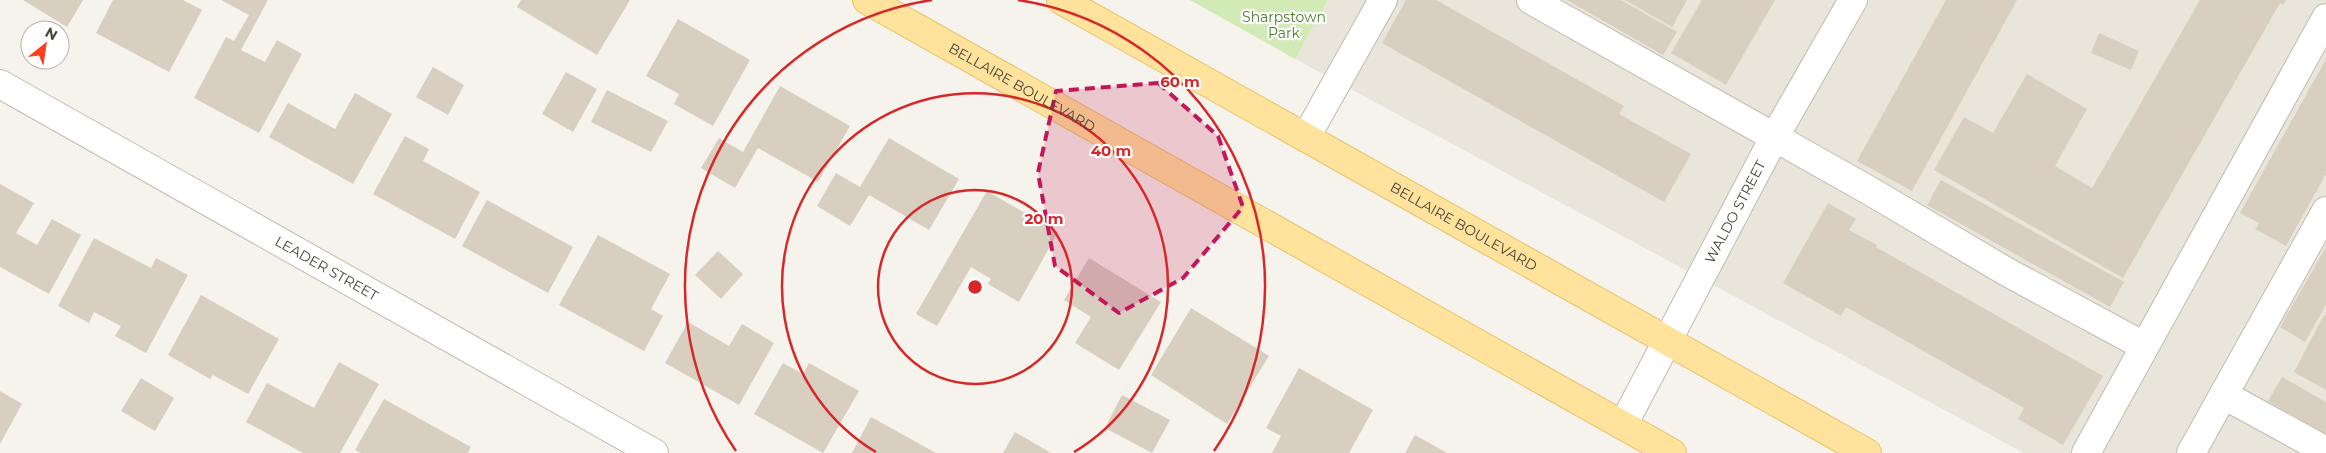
<svg xmlns="http://www.w3.org/2000/svg" width="2326" height="453" font-family="Montserrat,sans-serif">
<style>
.residential{fill:#eae5da}
.green{fill:#d2eab5}
.building{fill:#d8cfc1}
.lines{fill:none;stroke-linecap:round;stroke-linejoin:round}
.minor-casing{stroke:#c2bbae;stroke-width:30}
.major-casing{stroke:#e6c16a;stroke-width:30}
.minor{stroke:#fff;stroke-width:28}
.major{stroke:#ffe39c;stroke-width:28}
.marked{fill:#c2185b;fill-opacity:0.2;stroke:#c2185b;stroke-width:4;stroke-dasharray:10 6;stroke-linejoin:round}
.ring{fill:none;stroke:#d62828;stroke-width:2.5}
.labels{text-anchor:middle;stroke-width:4.5;stroke-linejoin:round;paint-order:stroke}
.park-label{font-size:14px;fill:#4a7f2a;stroke:#fff}
.street-label{font-size:14px;fill:#4b4439;stroke:#fff}
.centre{fill:#d62828;stroke:#fff;stroke-width:2.5}
.ring-label{font-size:15px;text-anchor:middle;font-weight:bold;fill:#d62828;stroke:#fff;stroke-width:4.5;stroke-linejoin:round;paint-order:stroke}
</style>
<rect width="100%" height="100%" fill="#f6f3ec"/>
<polygon class="residential" points="1328,0 2326,0 2326,453 2024,453 1295,59"/>
<polygon class="green" points="1190,0 1328,0 1295,59"/>
<g class="building">
<polygon points="23,0 83,0 67,27"/>
<polygon points="113,0 183,0 202,10 169,72 96,33"/>
<polygon points="221,0 268,0 241,50 265,62 277,40 302,54 259,133 194,98 226,37 234,41 249,15"/>
<polygon points="521,0 630,0 597,55 517,7"/>
<polygon points="1406,0 1436,0 1624,106 1619,114 1691,154 1664,202 1382,43"/>
<polygon points="1567,0 1621,0 1677,32 1663,55"/>
<polygon points="1625,0 1687,0 1672,27"/>
<polygon points="1702,0 1775,0 1726,85 1671,53"/>
<polygon points="1946,0 2017,0 1912,191 1857,161"/>
<polygon points="2200,0 2286,0 2283,5 2280,3 2123,278 1934,170 1964,117 1993,133 2027,74 2087,109 2055,166 2092,188"/>
<polygon points="678,19 750,60 713,126 674,104 679,94 646,76"/>
<polygon points="2099,33 2139,51 2131,70 2091,53"/>
<polygon points="2326,59 2326,174 2286,246 2255,229 2259,223 2240,213"/>
<polygon points="433,67 464,85 448,115 416,97"/>
<polygon points="566,72 597,89 573,132 542,114"/>
<polygon points="780,86 850,126 818,182 758,148 735,188 701,168 719,138 743,152"/>
<polygon points="607,90 668,121 651,152 591,122"/>
<polygon points="355,93 392,114 353,184 269,137 288,103 335,129"/>
<polygon points="405,136 429,149 423,161 480,192 455,239 373,194"/>
<polygon points="889,138 959,179 929,230 869,195 850,226 817,206 836,173 860,187"/>
<polygon points="1941,180 2124,282 2110,307 1927,205"/>
<polygon points="0,184 34,203 16,233 37,245 52,219 81,235 49,294 0,267"/>
<polygon points="987,191 1058,232 1019,302 988,284 991,279 971,267 937,326 916,314"/>
<polygon points="487,200 573,247 548,293 462,246"/>
<polygon points="1828,203 1856,219 1849,230 1877,245 1876,247 2103,376 2063,445 2018,419 2024,408 1846,307 1841,316 1783,283"/>
<polygon points="598,235 670,274 651,309 663,316 644,351 559,305"/>
<polygon points="94,238 151,268 156,258 188,275 146,353 115,336 121,326 94,312 89,323 58,306"/>
<polygon points="2326,247 2326,305 2305,342 2280,327"/>
<polygon points="718,251 743,274 721,299 695,275"/>
<polygon points="1089,258 1161,302 1119,370 1075,343 1091,317 1064,300"/>
<polygon points="201,295 279,339 248,394 213,375 210,379 168,355"/>
<polygon points="1191,308 1269,356 1227,424 1151,375"/>
<polygon points="2324,315 2326,316 2326,390 2294,372"/>
<polygon points="688,322 729,346 742,324 774,343 739,405 665,363"/>
<polygon points="339,362 379,384 340,453 303,453 246,422 267,383 314,408"/>
<polygon points="783,363 803,374 809,363 859,391 823,453 754,414"/>
<polygon points="1299,368 1373,410 1349,453 1272,453 1281,436 1266,428"/>
<polygon points="2282,377 2326,402 2326,435 2268,401"/>
<polygon points="141,378 174,398 155,431 121,411"/>
<polygon points="0,391 22,404 0,444"/>
<polygon points="1122,395 1170,420 1152,453 1105,428"/>
<polygon points="384,399 471,447 468,453 361,453 355,450"/>
<polygon points="871,417 936,453 852,453"/>
<polygon points="1015,432 1051,453 1003,453"/>
<polygon points="1415,435 1447,453 1405,453"/>
</g>
<g class="lines">
<defs>
<g id="minor">
<polyline points="1531,0 1870,191 2007,272 2144,346"/>
<path id="s1" d="M0,84L654,453"/>
<polyline points="1306,137 1383,0"/>
<polyline points="2224,395 2326,451"/>
<path id="s2" d="M1623,425L1775,136L1853,0"/>
<polyline points="2086,453 2326,18"/>
<polyline points="2191,453 2326,211"/>
</g>
<g id="major">
<path id="s3" d="M867,0L1672,453"/>
<path id="s4" d="M1061,0L1867,453"/>
</g>
</defs>
<use href="#minor" class="minor-casing"/>
<use href="#major" class="major-casing"/>
<use href="#minor" class="minor"/>
<use href="#major" class="major"/>
</g>
<path class="marked" d="M1158,83L1218,136L1243,207L1183,278L1119,313L1055,266L1038,173L1056,91Z"/>
<g class="ring">
<circle cx="975" cy="287" r="97"/>
<path d="M876 452A193 193 0 1 1 1074 452"/>
<path d="M736 451A290 290 0 0 1 932 0M1018 0A290 290 0 0 1 1214 451"/>
</g>
<g class="labels">
<g class="park-label">
<text x="1284" y="22">Sharpstown<tspan x="1284" dy="16">Park</tspan></text>
</g>
<g class="street-label">
<text dy="5" stroke="none"><textPath href="#s3" startOffset="178">BELLAIRE BOULEVARD</textPath></text>
<text dy="5" stroke="none"><textPath href="#s2" startOffset="241">WALDO STREET</textPath></text>
<text dy="5" stroke="none"><textPath href="#s4" startOffset="462">BELLAIRE BOULEVARD</textPath></text>
<text dy="5" stroke="none"><textPath href="#s1" startOffset="375">LEADER STREET</textPath></text>
</g>
</g>
<circle cx="975" cy="287" r="8" class="centre"/>
<g class="ring-label">
<text x="1180" y="87">60 m</text>
<text x="1111" y="156">40 m</text>
<text x="1044" y="224">20 m</text>
</g>
<g transform="translate(45 45) rotate(30)"><circle r="24" fill="#ffffff" stroke="#b7b4b0"/>
<path d="M0-4L9 19L0 12L-9 19Z" fill="#fc3f1d"/>
<text y="-8" font-size="14" font-weight="bold" text-anchor="middle" fill="#4b4439">N</text>
</g>
</svg>
